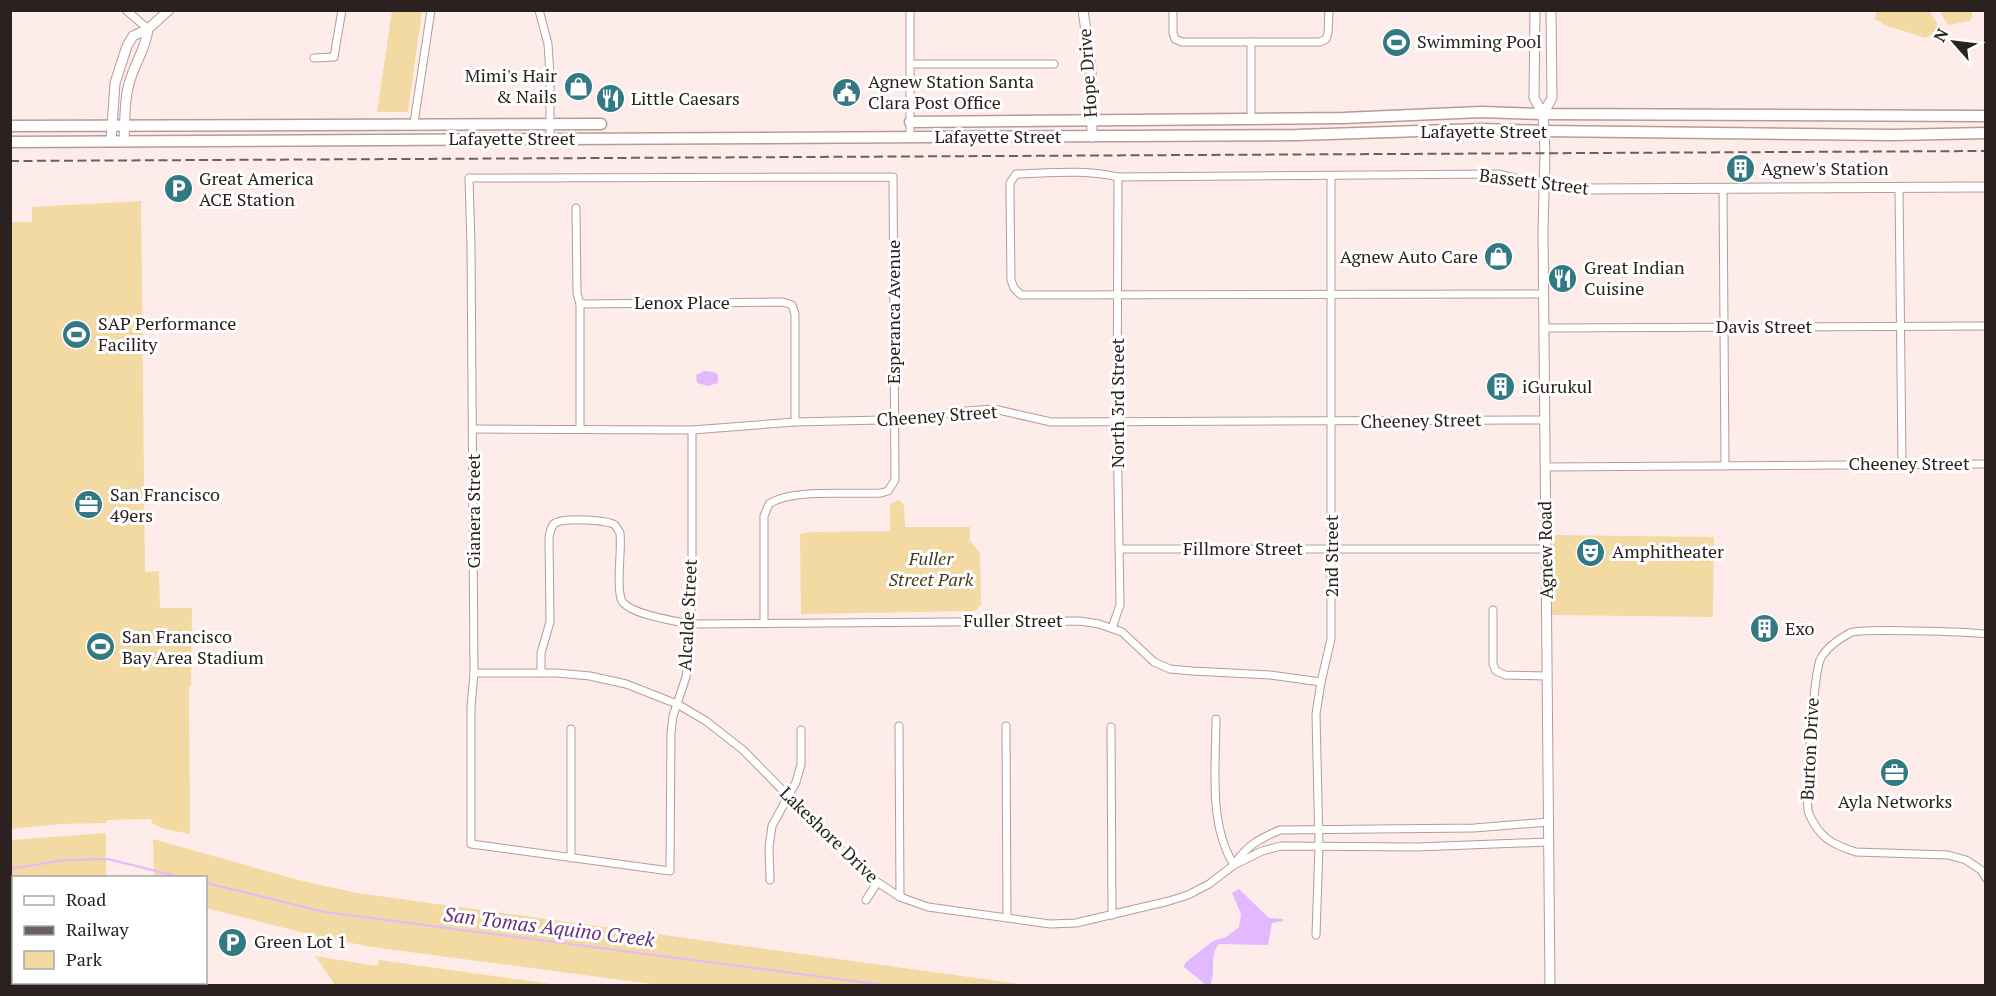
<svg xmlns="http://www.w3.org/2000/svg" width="1996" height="996" font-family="'PT Serif',serif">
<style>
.green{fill:#f2daa2}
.water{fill:#e2b9fe}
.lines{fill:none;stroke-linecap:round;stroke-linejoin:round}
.stream{stroke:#e2b9fe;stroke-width:2}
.street-casing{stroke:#b79b9a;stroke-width:9}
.secondary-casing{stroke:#b79b9a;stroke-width:11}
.primary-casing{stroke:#b79b9a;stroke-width:13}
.street{stroke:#fff;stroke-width:7}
.secondary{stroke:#fff;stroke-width:9}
.primary{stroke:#fff;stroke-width:10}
.rail{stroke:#6c605f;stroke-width:2;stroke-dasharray:9 4.5;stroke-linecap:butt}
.labels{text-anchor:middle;stroke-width:6;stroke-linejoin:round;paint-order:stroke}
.poi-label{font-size:18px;fill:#2b2120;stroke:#fff;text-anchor:start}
.street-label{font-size:18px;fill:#2b2120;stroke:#fff}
.park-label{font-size:18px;font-style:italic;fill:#4b3d1b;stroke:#fff}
.water-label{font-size:20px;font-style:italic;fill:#633181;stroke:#fff}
</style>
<rect width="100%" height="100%" fill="#feeceb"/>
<g class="green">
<polygon points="392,11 422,11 408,112 377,112"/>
<path d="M1877,11H1929C1939,25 1942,27 1926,38L1887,26L1875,19Z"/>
<polygon points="1939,11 1972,11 1972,17 1970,21 1948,25"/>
<polygon points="141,201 145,572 159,571 160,608 192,608 191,686 189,686 190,834 164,829 152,823 151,819 107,820 106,823 60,824 11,829 11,222 32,222 32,207"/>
<polygon points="899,500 904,505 905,527 970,527 970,541 980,553 981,604 975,611 801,614 800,534 813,532 890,531 890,504"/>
<polygon points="1553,535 1714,537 1713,617 1552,615"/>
<polygon points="106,833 106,877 14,878 13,894 11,894 11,840"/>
<polygon points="153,839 298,880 357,893 1028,985 660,985 372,947 320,937 206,908 206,878 154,877"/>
<polygon points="315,956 377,966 379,960 558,985 335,985"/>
</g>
<g class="water">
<polygon points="1407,35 1407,49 1385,50 1385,36"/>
<polygon points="704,371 714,372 718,375 718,383 708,386 697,383 696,375"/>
<path d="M1239,889L1269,918L1283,919V921L1272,923L1268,945L1219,944C1208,957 1217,971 1210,985H1206L1184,967L1185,963L1213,941L1226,937L1239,927L1241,914L1232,893Z"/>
</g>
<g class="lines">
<g class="stream">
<polyline points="10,869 65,860 108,859 184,878"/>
<polyline points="206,883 325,912 892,986"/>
</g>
<defs>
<g id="street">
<polyline points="126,10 148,29"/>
<polyline points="539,10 548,44 550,75 550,139"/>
<polyline points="910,10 910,138"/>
<polyline points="1173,10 1173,33 1175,39 1182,42 1320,42 1326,39 1328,33 1329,10"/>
<polyline points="1251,42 1251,119"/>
<polyline points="314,58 334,57 342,10"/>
<polyline points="910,64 1054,64"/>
<polyline points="414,123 431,10"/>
<polyline points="1899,188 1902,464"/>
<polyline points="1723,189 1725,465"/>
<polyline points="576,208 577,293 580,304"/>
<path d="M1543,294L1021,295L1014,288L1011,280L1010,194V183L1016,174C1050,173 1085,169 1118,177L1498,174L1544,185"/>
<polyline points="1543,328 1986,326"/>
<polyline points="473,429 692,430 795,422 925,419 952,412 994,409 1051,422 1545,420"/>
<polyline points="580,429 580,304 783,302 792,305 795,314 795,422"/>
<path d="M692,430V585L690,653L686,677L673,716L671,733L670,871L471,844V707L474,673L471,245L469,178L893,177L895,480L888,491L881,493C853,495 791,488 769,504L764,516V623"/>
<polyline points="1545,467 1986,464"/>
<polyline points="1120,549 1546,549"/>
<polyline points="1493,610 1493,664 1496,671 1505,675 1547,676"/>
<polyline points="1112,628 1120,605 1117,422 1118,177"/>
<path d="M1986,634C1970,632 1857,628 1850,633C1839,639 1825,649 1820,660C1814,675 1804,803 1809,814C1820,838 1831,844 1856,852L1948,855L1966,860L1981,870L1986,878"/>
<polyline points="474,673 557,673 590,676 626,684 677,704 706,721 743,750 865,874 900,897 928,907 1050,924 1076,923 1169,901 1188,895 1209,884 1234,865 1262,851 1281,846 1417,847 1548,842"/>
<path d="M541,673V653L550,622L549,538C550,533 550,528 554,524C562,517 607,520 615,525L620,533C622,552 616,582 621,599C626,614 675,621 690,624L1080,621L1099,624L1122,632L1154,662L1170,669L1192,671L1270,675L1321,682"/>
<path d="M1216,719C1216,766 1208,824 1234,865"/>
<polyline points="899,726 900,897"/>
<polyline points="1006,726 1007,918"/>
<polyline points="1111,727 1112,915"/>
<polyline points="571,729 571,858"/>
<path d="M1235,863C1249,844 1259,839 1280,830L1474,828L1549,822"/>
<polyline points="770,880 769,847 772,826 796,782 801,765 801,730"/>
<polyline points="866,900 877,883"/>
<polyline points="1316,935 1319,846 1316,714 1321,682 1331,639 1331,176"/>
</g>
<g id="secondary">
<polyline points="1083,10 1091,66 1092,137"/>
<polyline points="1535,10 1534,98 1543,114"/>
<polyline points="111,141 115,83 127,46 133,36 148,29 169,10"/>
<path d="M124,141C125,123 124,105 128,88C132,67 146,50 148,29"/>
<polyline points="1544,185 1583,189 1986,187"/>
<polyline points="1550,986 1543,232 1545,152 1543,114 1552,98 1551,10"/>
</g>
<g id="primary">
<polyline points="910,122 1343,118 1481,112 1543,114 1986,116"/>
<polyline points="10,126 601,124"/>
<polyline points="10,142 1297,135 1482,129 1543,131 1893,135 1986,133"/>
</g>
</defs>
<use href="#street" class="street-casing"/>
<use href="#secondary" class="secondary-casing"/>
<use href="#primary" class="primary-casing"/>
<use href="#street" class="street"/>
<use href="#secondary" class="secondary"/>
<use href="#primary" class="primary"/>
<polyline class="rail" points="10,161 1986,151"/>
</g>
<defs>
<symbol id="stadium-disc" viewBox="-11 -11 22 22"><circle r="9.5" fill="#327984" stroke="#fff"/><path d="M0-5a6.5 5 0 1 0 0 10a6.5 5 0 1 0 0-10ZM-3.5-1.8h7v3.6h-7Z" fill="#fff"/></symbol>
<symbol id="shop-disc" viewBox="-11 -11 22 22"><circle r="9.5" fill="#327984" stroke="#fff"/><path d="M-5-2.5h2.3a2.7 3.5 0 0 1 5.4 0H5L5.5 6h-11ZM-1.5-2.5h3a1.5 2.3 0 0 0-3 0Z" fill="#fff"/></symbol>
<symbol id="civic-disc" viewBox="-11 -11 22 22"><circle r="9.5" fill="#327984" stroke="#fff"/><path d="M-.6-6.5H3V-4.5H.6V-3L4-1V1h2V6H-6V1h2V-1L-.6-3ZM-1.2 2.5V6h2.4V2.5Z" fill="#fff"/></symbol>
<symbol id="restaurant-disc" viewBox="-11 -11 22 22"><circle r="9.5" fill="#327984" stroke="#fff"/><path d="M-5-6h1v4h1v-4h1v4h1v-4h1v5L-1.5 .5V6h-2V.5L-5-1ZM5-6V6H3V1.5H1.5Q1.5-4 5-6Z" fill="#fff"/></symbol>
<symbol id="building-disc" viewBox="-11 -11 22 22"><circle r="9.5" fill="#327984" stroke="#fff"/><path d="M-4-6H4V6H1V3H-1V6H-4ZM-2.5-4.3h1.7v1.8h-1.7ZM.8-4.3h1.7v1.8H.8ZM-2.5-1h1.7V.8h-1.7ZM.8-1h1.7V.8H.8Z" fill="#fff"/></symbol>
<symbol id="parking-disc" viewBox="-11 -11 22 22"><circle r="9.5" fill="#327984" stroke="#fff"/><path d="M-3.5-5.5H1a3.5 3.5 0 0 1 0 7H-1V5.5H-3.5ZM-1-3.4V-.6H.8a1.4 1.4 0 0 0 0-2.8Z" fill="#fff"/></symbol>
<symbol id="office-disc" viewBox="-11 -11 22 22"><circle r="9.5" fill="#327984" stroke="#fff"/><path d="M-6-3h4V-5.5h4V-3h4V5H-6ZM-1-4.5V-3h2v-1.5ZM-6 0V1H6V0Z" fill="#fff"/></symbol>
<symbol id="theatre-disc" viewBox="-11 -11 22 22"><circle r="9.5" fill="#327984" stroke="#fff"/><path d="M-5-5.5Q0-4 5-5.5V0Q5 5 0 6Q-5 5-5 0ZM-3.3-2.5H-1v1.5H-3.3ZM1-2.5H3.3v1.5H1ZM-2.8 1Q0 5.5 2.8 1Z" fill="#fff"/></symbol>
</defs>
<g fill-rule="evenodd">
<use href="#stadium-disc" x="1380" y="26" width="33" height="33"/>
<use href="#shop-disc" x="562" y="70" width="33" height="33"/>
<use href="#civic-disc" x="830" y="76" width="33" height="33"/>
<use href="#restaurant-disc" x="594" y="82" width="33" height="33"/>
<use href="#building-disc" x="1724" y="152" width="33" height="33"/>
<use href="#parking-disc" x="162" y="172" width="33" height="33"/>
<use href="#shop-disc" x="1482" y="240" width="33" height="33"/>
<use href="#restaurant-disc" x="1546" y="262" width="33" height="33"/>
<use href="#stadium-disc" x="60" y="318" width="33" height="33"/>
<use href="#building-disc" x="1484" y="370" width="33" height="33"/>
<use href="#office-disc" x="72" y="488" width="33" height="33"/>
<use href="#theatre-disc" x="1574" y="536" width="33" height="33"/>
<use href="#building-disc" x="1748" y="612" width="33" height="33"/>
<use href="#stadium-disc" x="84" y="630" width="33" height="33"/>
<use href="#office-disc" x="1878" y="756" width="33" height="33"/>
<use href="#parking-disc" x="216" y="926" width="33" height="33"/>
</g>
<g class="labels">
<g class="poi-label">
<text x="1417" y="48">Swimming Pool</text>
<text x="557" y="82" text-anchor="end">Mimi's Hair<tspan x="557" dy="21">&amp; Nails</tspan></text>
<text x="868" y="88">Agnew Station Santa<tspan x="868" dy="21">Clara Post Office</tspan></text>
<text x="631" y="105">Little Caesars</text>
<text x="1761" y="175">Agnew's Station</text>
<text x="199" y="185">Great America<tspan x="199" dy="21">ACE Station</tspan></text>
<text x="1478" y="263" text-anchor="end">Agnew Auto Care</text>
<text x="1584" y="274">Great Indian<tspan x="1584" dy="21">Cuisine</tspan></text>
<text x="98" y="330">SAP Performance<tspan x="98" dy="21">Facility</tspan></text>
<text x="1522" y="393">iGurukul</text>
<text x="110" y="501">San Francisco<tspan x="110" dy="21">49ers</tspan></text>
<text x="1612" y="558">Amphitheater</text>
<text x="1785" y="635">Exo</text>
<text x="122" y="643">San Francisco<tspan x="122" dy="21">Bay Area Stadium</tspan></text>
<text x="1895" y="808" text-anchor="middle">Ayla Networks</text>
<text x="254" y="948">Green Lot 1</text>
</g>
<g class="street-label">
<text transform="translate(1088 73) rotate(-94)" y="6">Hope Drive</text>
<text x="1484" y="138">Lafayette Street</text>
<text x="998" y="143">Lafayette Street</text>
<text x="512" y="145">Lafayette Street</text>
<text transform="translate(1534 182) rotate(7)" y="6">Bassett Street</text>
<text x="682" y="309">Lenox Place</text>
<text transform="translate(894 312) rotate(-90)" y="6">Esperanca Avenue</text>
<text x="1764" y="333">Davis Street</text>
<text transform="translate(1118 403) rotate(-90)" y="6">North 3rd Street</text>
<text transform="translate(937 416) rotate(-4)" y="6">Cheeney Street</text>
<text transform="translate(1421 421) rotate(-1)" y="6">Cheeney Street</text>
<text x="1909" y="470">Cheeney Street</text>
<text transform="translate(474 511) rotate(-90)" y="6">Gianera Street</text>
<text x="1243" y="555">Fillmore Street</text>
<text transform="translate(1546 550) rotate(-91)" y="6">Agnew Road</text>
<text transform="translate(1332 556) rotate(-90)" y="6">2nd Street</text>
<text transform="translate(688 615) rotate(-87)" y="6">Alcalde Street</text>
<text x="1013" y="627">Fuller Street</text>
<text transform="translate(1810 749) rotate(-87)" y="6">Burton Drive</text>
<text transform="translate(829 835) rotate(44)" y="6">Lakeshore Drive</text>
</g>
<g class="park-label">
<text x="931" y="565">Fuller<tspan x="931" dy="21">Street Park</tspan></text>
</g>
<g class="water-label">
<text transform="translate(549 927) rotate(7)" y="7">San Tomas Aquino Creek</text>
</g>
</g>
<rect width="1996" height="996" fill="none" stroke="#2b2120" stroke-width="24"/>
<rect x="12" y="876" width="195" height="108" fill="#ffffff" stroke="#aaa6a6" stroke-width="1.5"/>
<rect x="24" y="896" width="30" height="9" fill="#ffffff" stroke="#aaa6a6" stroke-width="1.5"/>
<text x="66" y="906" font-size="18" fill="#2b2120">Road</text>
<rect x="24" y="926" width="30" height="9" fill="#6c605f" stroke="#aaa6a6" stroke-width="1.5"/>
<text x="66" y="936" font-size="18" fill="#2b2120">Railway</text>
<rect x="24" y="951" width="30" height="18" fill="#f2daa2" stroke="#aaa6a6" stroke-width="1.5"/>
<text x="66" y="966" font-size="18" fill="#2b2120">Park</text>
<g transform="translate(1954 42) rotate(298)" stroke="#ffffff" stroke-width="4.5" paint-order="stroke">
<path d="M0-4.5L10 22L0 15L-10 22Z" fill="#2b2120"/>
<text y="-9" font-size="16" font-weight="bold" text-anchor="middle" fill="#2b2120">N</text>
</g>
</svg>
